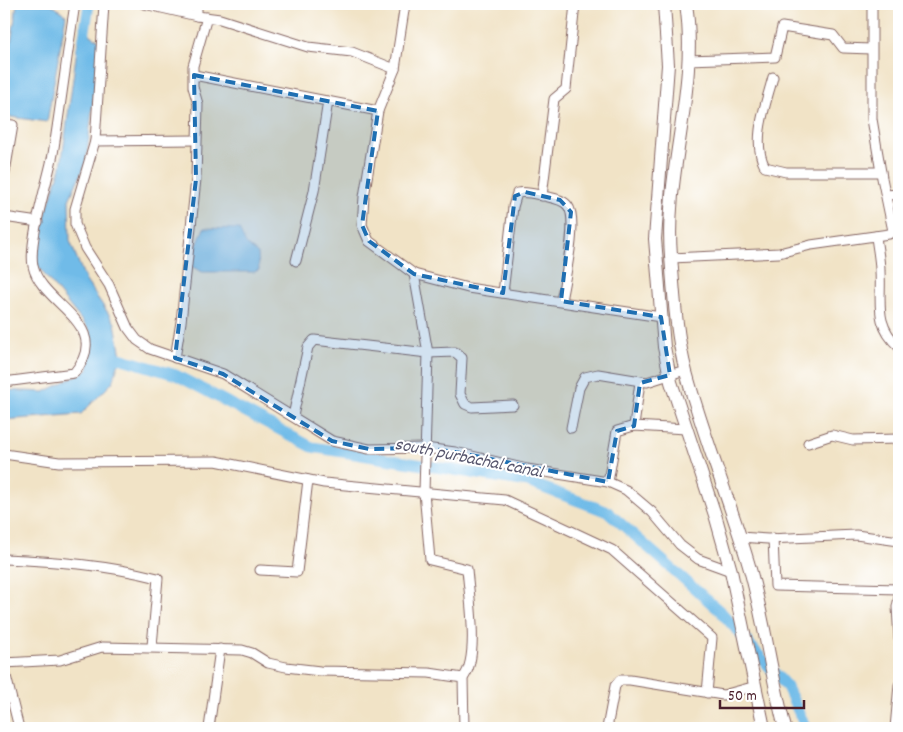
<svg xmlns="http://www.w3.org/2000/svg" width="903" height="732" font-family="Dekko,sans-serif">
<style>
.water{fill:#6fbbe8;stroke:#5c6d8a}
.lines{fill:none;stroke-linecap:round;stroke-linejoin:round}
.canal{stroke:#6fbbe8;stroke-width:11}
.street-casing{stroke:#846461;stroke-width:11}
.secondary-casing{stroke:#846461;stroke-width:14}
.street{stroke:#fff;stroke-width:9}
.secondary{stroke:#fff;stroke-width:12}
.marked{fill:#1f6fb2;fill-opacity:0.2;stroke:#1f6fb2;stroke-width:4;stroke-dasharray:10 6;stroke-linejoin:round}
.labels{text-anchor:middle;stroke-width:4;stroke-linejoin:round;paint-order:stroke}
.water-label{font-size:18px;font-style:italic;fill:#57566d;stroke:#fff}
</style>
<rect width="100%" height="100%" fill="#fff"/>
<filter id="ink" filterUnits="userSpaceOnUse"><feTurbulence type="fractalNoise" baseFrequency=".02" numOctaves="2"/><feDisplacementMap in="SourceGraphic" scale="10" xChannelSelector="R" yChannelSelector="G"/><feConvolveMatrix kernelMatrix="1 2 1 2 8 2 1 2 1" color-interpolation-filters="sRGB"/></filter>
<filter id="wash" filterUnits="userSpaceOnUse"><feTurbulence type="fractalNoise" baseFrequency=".0096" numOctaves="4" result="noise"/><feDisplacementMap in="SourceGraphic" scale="20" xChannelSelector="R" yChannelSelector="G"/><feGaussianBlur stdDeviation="1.12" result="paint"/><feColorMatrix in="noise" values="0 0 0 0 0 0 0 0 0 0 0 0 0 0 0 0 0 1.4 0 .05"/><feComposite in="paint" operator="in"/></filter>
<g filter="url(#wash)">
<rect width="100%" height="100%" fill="#f1e3c6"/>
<g class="water">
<polygon points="17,4 51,4 66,15 47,122 4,116 4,88"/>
<polygon points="88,33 100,41 86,163 69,200 70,241 86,281 115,323 121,356 112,383 81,414 4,420 4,390 44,392 88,370 90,331 35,263 47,209 61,167 78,41"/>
<polygon points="204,228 239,229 246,244 258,254 259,270 254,272 202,272 189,265"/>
</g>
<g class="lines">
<g class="canal">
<polyline points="82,50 89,4"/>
<polyline points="106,354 176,375 312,447 528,482 608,512 721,612 787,687 806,728"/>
</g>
</g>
</g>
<g filter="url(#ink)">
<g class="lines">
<defs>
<g id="street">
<polyline points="104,4 95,141 75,209 75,224 85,248 109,285 128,328 137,340 150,349 223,374 332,441 369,449 425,448 455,452 527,469 608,482 626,490 652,512 680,545 698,559 731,571"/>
<polyline points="144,4 197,16"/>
<path d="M197,4V16L220,19L308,47L352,52L395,69L378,111L364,197L362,225L369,241L414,274L428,353L424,492L430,560L467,569C469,596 480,658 463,678"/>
<polyline points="688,60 775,57 782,27 833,35 843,48 871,49"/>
<polyline points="395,69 405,4"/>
<polyline points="194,75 378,111"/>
<path d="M773,77C766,104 751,141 765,167L786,172H881"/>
<polyline points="4,124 13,125 4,178"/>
<polyline points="95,141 196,140"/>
<polyline points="886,195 899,194"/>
<polyline points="542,196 554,99 566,89 575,4"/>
<polyline points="4,217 38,222"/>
<path d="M876,236C877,247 880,259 880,271C882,302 873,323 899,347"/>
<polyline points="671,258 779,253 811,245 889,234 893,231 882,178 872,119 872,4"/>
<polyline points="296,261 314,191 328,101"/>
<polyline points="414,274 468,288 661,317"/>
<path d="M503,293L513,207L517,193C526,191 535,194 544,196C552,198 563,199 568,206C579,220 564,282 561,301"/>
<polyline points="175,358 181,322 196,179 198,104 193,87 193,66 207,17"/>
<path d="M4,382L74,373C115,324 41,305 33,266C28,242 48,180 53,154C61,104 67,54 75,4"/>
<polyline points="293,416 308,347 314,340 428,353 455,352 462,358 460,394 465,404 472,407 513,405"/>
<polyline points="634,426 640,382"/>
<polyline points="571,428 579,388 585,377 598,374 647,382 685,370"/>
<polyline points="808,443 832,435 853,440 899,439"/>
<polyline points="4,454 59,462 216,461 324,483 505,500 612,550 712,638 707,693"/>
<polyline points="608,482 617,431 634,426 686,429"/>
<polyline points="740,537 768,539 856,535 899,541"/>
<polyline points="773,538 775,586 899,589"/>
<path d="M4,559C56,561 107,565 158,578L152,646"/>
<polyline points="260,570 297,572 308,480"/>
<polyline points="899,597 897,607 899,639"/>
<polyline points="4,663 60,660 102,647 242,650 252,653 268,663 286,667 320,671 429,673 463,678 464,728"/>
<polyline points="4,668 19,728"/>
<polyline points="209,728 220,649"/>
<polyline points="607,728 615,686 620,680 630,680 723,695 756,686"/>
<polyline points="895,728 899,685"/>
</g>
<g id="secondary">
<polyline points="664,4 668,65 655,239 664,347 671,382 716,518 731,571 764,728"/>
<path d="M686,4C699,88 664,172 671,256C674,294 676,334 686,372C703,435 728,496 747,559C764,614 770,672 785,728"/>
</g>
</defs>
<use href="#street" class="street-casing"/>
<use href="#secondary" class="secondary-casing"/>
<use href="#street" class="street"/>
<use href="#secondary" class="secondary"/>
</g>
</g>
<path class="marked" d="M194,75L378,111L362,225L369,241L414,274L503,293L515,196L525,192L560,200L571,212L561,301L661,317L670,375L640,383L634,426L617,431L608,482L455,452L425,448L369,449L332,441L223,374L175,358L196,179Z"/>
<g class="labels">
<g class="water-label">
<text transform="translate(469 457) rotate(11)" y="6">south purbachal canal</text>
</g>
</g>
<rect width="903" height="732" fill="none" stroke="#fff" stroke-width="20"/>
<path d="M720 700v8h84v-8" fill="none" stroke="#4a1f2b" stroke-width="2.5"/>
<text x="728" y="700" font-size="15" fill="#4a1f2b" stroke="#ffffff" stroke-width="4" paint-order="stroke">50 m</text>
</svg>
